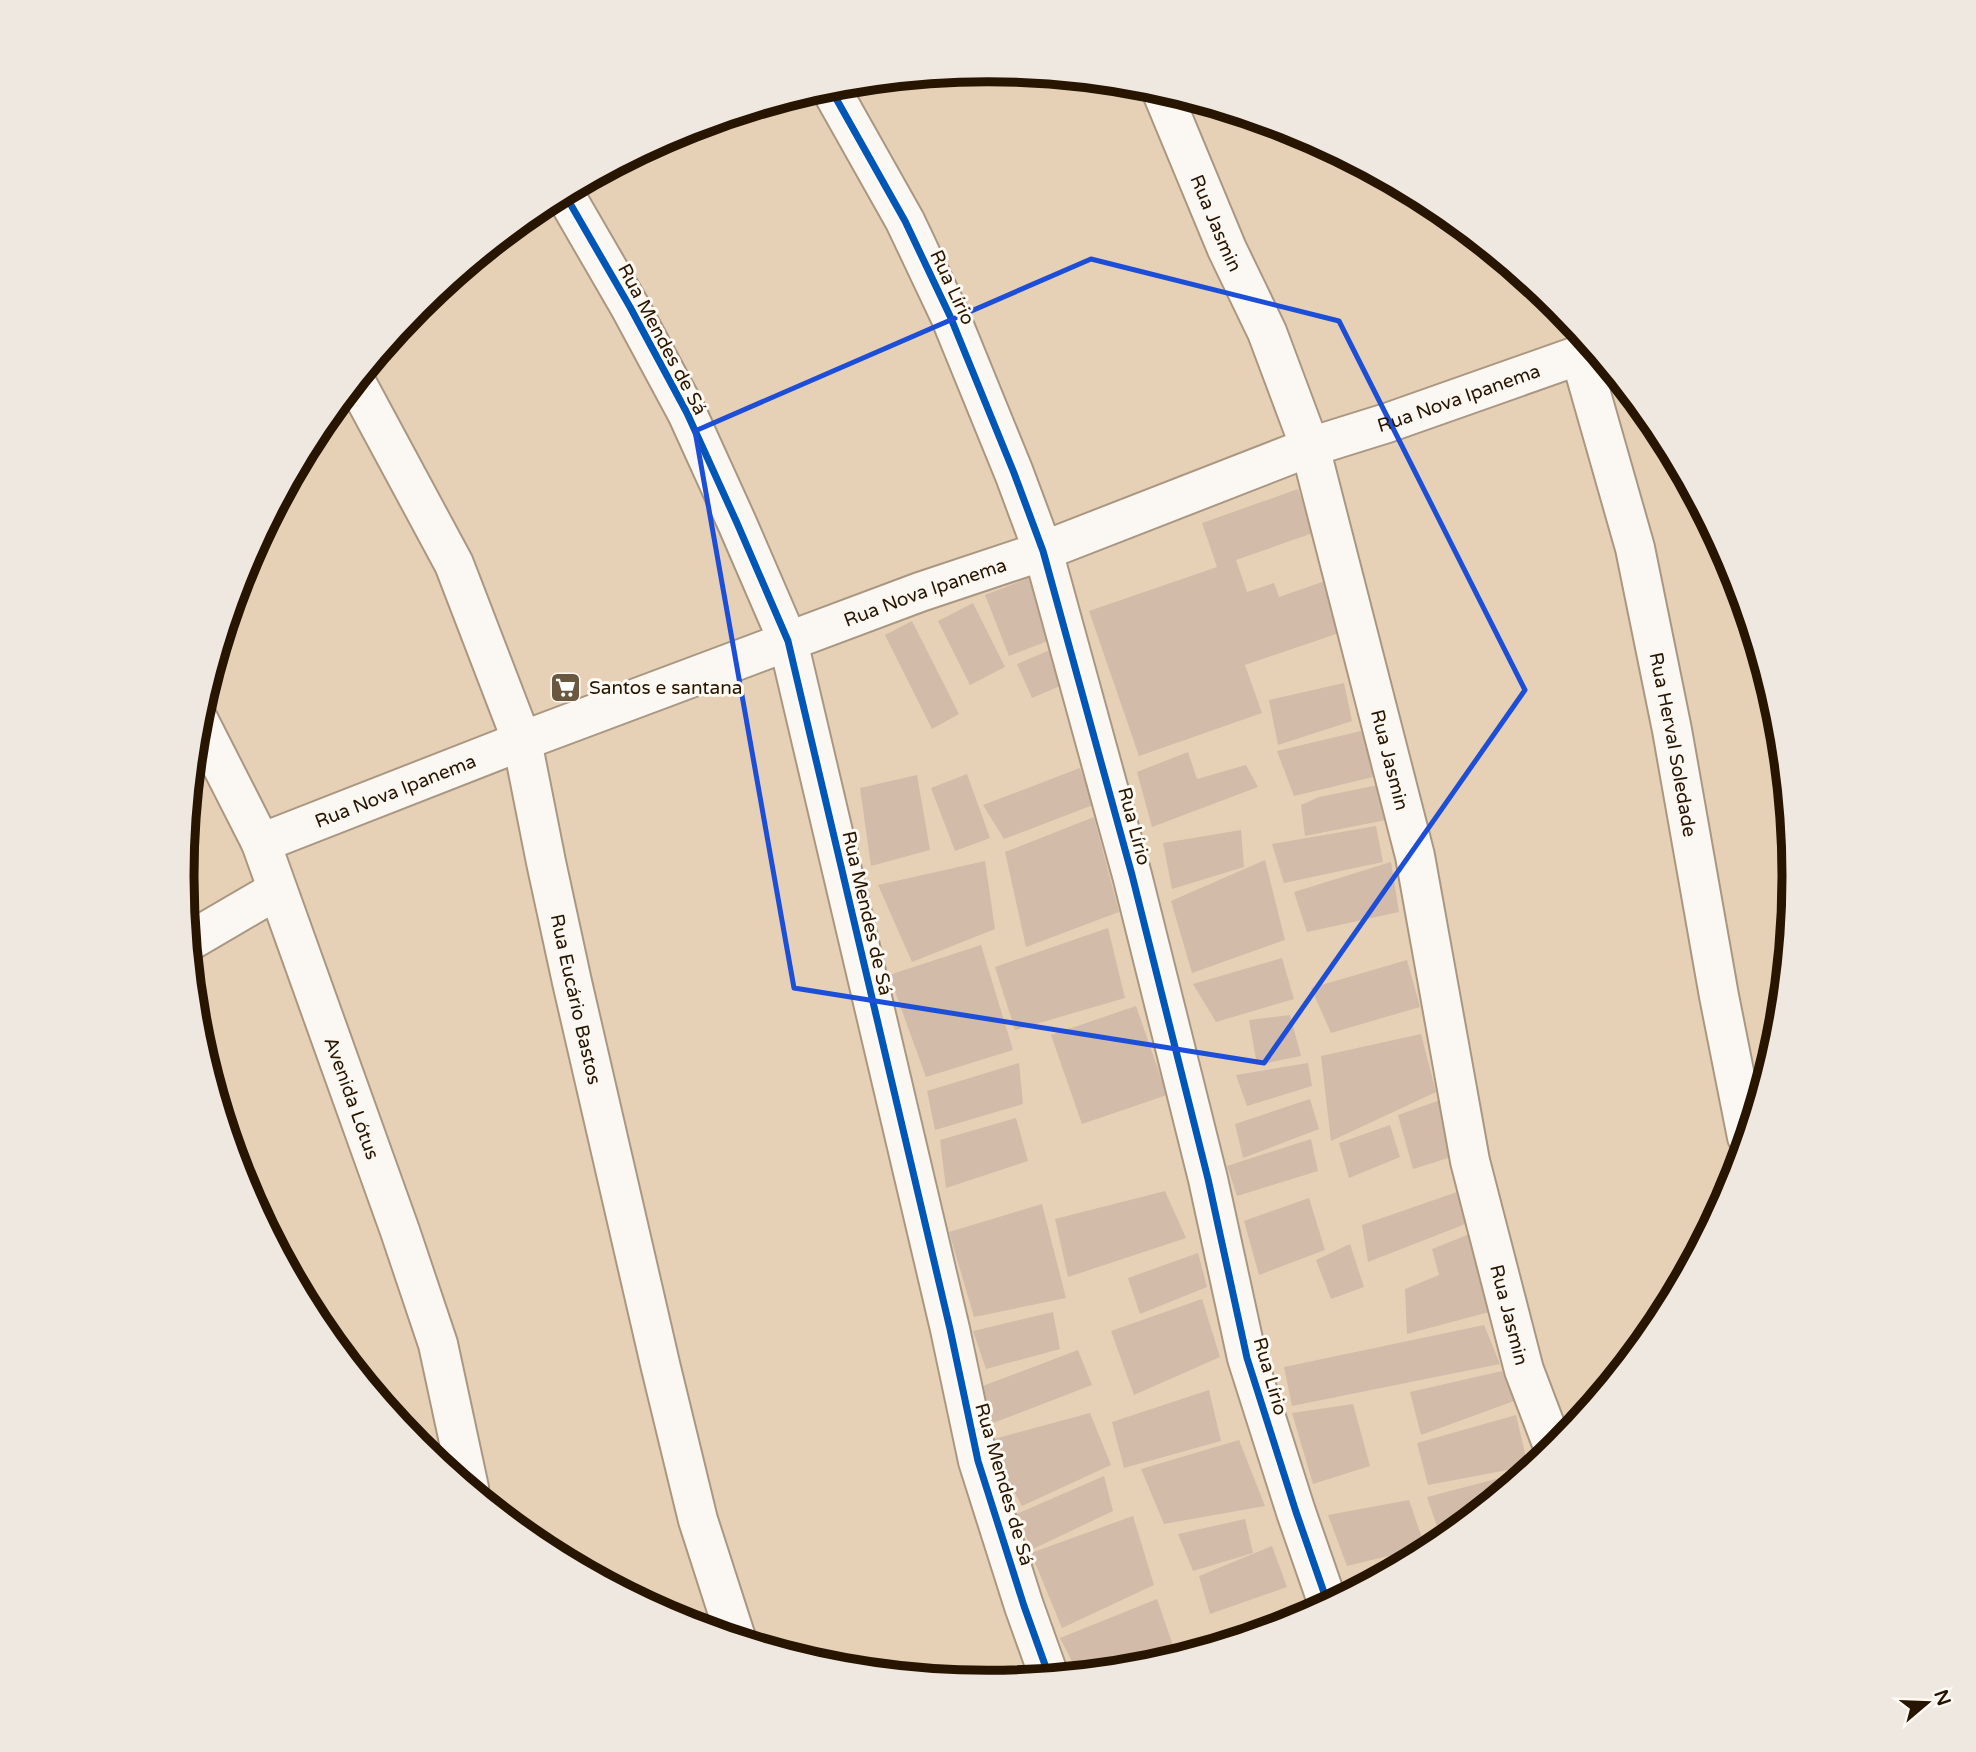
<svg xmlns="http://www.w3.org/2000/svg" width="1976" height="1752" font-family="'Varela Round',sans-serif">
<style>
.building{fill:#d2bba8}
.lines{fill:none;stroke-linecap:round;stroke-linejoin:round}
.street-casing{stroke:#aa9781;stroke-width:42}
.street{stroke:#fbf8f4;stroke-width:38}
.cycleway-casing{stroke:#fffaf4;stroke-width:11}
.cycleway{stroke:#0057b8;stroke-width:7}
.marked{fill:none;stroke:#1d4ed8;stroke-width:5;stroke-linejoin:round}
.labels{text-anchor:middle;stroke-width:6;stroke-linejoin:round;paint-order:stroke}
.street-label{font-size:19px;fill:#281500;stroke:#fffaf4}
.poi-label{font-size:19px;fill:#281500;stroke:#fffaf4;text-anchor:start}
.rim{fill:none;stroke:#281500;stroke-width:9}
</style>
<rect width="100%" height="100%" fill="#e6d1b7"/>
<g class="building">
<polygon points="1298,489 1313,533 1236,560 1247,592 1274,583 1279,597 1328,580 1345,631 1245,665 1262,713 1139,756 1089,611 1217,567 1202,523"/>
<polygon points="1029,578 1053,639 1009,656 985,595"/>
<polygon points="973,603 1005,667 970,685 938,621"/>
<polygon points="912,621 959,714 932,729 885,635"/>
<polygon points="1057,647 1072,681 1032,698 1017,664"/>
<polygon points="1344,683 1352,721 1278,745 1269,700"/>
<polygon points="1365,730 1373,777 1294,796 1277,751"/>
<polygon points="1188,752 1197,779 1246,765 1258,787 1152,827 1137,772"/>
<polygon points="1080,768 1093,805 1004,839 983,805"/>
<polygon points="967,774 990,838 955,851 931,788"/>
<polygon points="917,775 930,850 871,866 860,788"/>
<polygon points="1378,785 1386,820 1305,836 1301,805 1319,797"/>
<polygon points="1094,817 1119,912 1026,947 1005,852"/>
<polygon points="1376,826 1383,862 1284,883 1272,844"/>
<polygon points="1241,830 1244,867 1172,889 1163,843"/>
<polygon points="1265,860 1285,940 1192,973 1171,901"/>
<polygon points="985,861 995,929 912,962 878,885"/>
<polygon points="1391,862 1399,912 1307,932 1294,892"/>
<polygon points="1108,928 1125,998 1015,1030 995,967"/>
<polygon points="981,945 1013,1050 926,1077 889,975"/>
<polygon points="1282,958 1294,999 1216,1022 1193,984"/>
<polygon points="1407,960 1420,1007 1331,1033 1311,988"/>
<polygon points="1136,1006 1167,1095 1082,1124 1051,1035"/>
<polygon points="1290,1015 1301,1056 1257,1065 1249,1020"/>
<polygon points="1421,1034 1436,1092 1331,1141 1321,1056"/>
<polygon points="1019,1063 1023,1104 935,1130 927,1091"/>
<polygon points="1308,1063 1312,1086 1247,1106 1236,1075"/>
<polygon points="1310,1099 1319,1129 1243,1158 1235,1124"/>
<polygon points="1443,1099 1458,1155 1413,1169 1398,1115"/>
<polygon points="1016,1118 1028,1161 946,1188 940,1140"/>
<polygon points="1390,1125 1400,1157 1349,1178 1339,1143"/>
<polygon points="1311,1139 1318,1171 1237,1196 1227,1166"/>
<polygon points="1165,1191 1186,1238 1068,1277 1055,1219"/>
<polygon points="1457,1192 1468,1223 1368,1262 1362,1225"/>
<polygon points="1309,1198 1325,1250 1259,1275 1244,1221"/>
<polygon points="1042,1204 1066,1298 974,1317 949,1232"/>
<polygon points="1472,1233 1489,1312 1407,1334 1405,1289 1439,1275 1432,1249"/>
<polygon points="1350,1244 1364,1287 1331,1299 1316,1260"/>
<polygon points="1198,1253 1207,1287 1140,1314 1128,1278"/>
<polygon points="1202,1299 1220,1357 1134,1395 1111,1331"/>
<polygon points="1053,1312 1060,1349 986,1369 973,1331"/>
<polygon points="1484,1325 1500,1364 1292,1406 1284,1367"/>
<polygon points="1078,1350 1092,1385 993,1423 980,1387"/>
<polygon points="1502,1371 1514,1401 1421,1435 1410,1392"/>
<polygon points="1209,1390 1221,1441 1124,1468 1112,1422"/>
<polygon points="1353,1404 1370,1466 1313,1484 1292,1413"/>
<polygon points="1090,1413 1111,1465 1022,1506 986,1441"/>
<polygon points="1516,1415 1528,1466 1428,1485 1417,1443"/>
<polygon points="1239,1440 1265,1506 1164,1524 1141,1469"/>
<polygon points="1527,1471 1442,1541 1427,1497"/>
<polygon points="1104,1476 1113,1511 1033,1549 1014,1515"/>
<polygon points="1409,1500 1425,1547 1347,1566 1328,1515"/>
<polygon points="1133,1516 1154,1585 1062,1628 1031,1553"/>
<polygon points="1245,1519 1253,1553 1193,1571 1178,1534"/>
<polygon points="1272,1546 1287,1587 1210,1614 1199,1576"/>
<polygon points="1157,1599 1177,1657 1145,1667 1078,1673 1060,1638"/>
</g>
<g class="lines">
<defs>
<g id="street">
<polyline points="829,86 905,221 950,316 1014,473 1043,551 1132,875 1208,1179 1247,1358 1296,1512 1328,1604"/>
<path id="s1" d="M1161,90L1227,249L1267,332L1310,447L1415,856L1470,1161L1524,1370L1554,1449"/>
<polyline points="564,193 630,307 687,413 737,523 788,641 950,1329 978,1461 1024,1606 1049,1676"/>
<path id="s2" d="M1580,355L1635,548L1672,730L1719,996L1747,1137"/>
<path id="s3" d="M356,382L454,564L522,741L546,862L572,982L661,1368L698,1520L736,1638"/>
<path id="s4" d="M198,719L261,843L400,1231L438,1344L469,1488"/>
<path id="s5" d="M261,843L522,741L920,592L1043,551L1310,447L1387,423L1594,350"/>
<polyline points="188,942 277,890"/>
</g>
</defs>
<use href="#street" class="street-casing"/>
<use href="#street" class="street"/>
<defs>
<g id="cycleway">
<polyline points="829,86 905,221 950,316 1014,473 1043,551 1132,875 1208,1179 1247,1358 1296,1512 1328,1604"/>
<polyline points="564,193 630,307 687,413 737,523 788,641 950,1329 978,1461 1024,1606 1049,1676"/>
</g>
</defs>
<use href="#cycleway" class="cycleway-casing"/>
<use href="#cycleway" class="cycleway"/>
</g>
<path class="marked" d="M1091,259L1339,321L1525,690L1264,1063L794,988L695,431Z"/>
<defs>
<symbol id="supermarket-square" viewBox="-11 -11 22 22"><rect x="-9" y="-9" width="18" height="18" rx="4" fill="#6a5740" stroke="#fffaf4"/><path d="M-6-5.5h2.5l.6 2H6L4.5 2H-2.5L-4.4-4H-6ZM-1.5 3.2a1.3 1.3 0 1 0 .1 0ZM3 3.2a1.3 1.3 0 1 0 .1 0Z" fill="#fff"/></symbol>
</defs>
<g fill-rule="evenodd">
<use href="#supermarket-square" x="548" y="670" width="35" height="35"/>
</g>
<g class="labels">
<g class="street-label">
<text dy="7" stroke="none"><textPath href="#s1" startOffset="144">Rua Jasmin</textPath></text>
<text transform="translate(953 287) rotate(65)" y="7">Rua Lírio</text>
<text transform="translate(663 339) rotate(62)" y="7">Rua Mendes de Sá</text>
<text dy="7" stroke="none"><textPath href="#s5" startOffset="1278">Rua Nova Ipanema</textPath></text>
<text dy="7" stroke="none"><textPath href="#s5" startOffset="710">Rua Nova Ipanema</textPath></text>
<text dy="7" stroke="none"><textPath href="#s2" startOffset="401">Rua Herval Soledade</textPath></text>
<text dy="7" stroke="none"><textPath href="#s1" startOffset="710">Rua Jasmin</textPath></text>
<text dy="7" stroke="none"><textPath href="#s5" startOffset="144">Rua Nova Ipanema</textPath></text>
<text transform="translate(1135 826) rotate(75)" y="7">Rua Lírio</text>
<text transform="translate(868 913) rotate(77)" y="7">Rua Mendes de Sá</text>
<text dy="7" stroke="none"><textPath href="#s3" startOffset="660">Rua Eucário Bastos</textPath></text>
<text dy="7" stroke="none"><textPath href="#s4" startOffset="410">Avenida Lótus</textPath></text>
<text dy="7" stroke="none"><textPath href="#s1" startOffset="1278">Rua Jasmin</textPath></text>
<text transform="translate(1271 1376) rotate(74)" y="7">Rua Lírio</text>
<text transform="translate(1005 1484) rotate(74)" y="7">Rua Mendes de Sá</text>
</g>
<g class="poi-label">
<text x="589" y="694">Santos e santana</text>
</g>
</g>
<path d="M0 0H1976V1752H0ZM194 876a794 794 0 1 1 1588 0a794 794 0 1 1-1588 0Z" fill="#eee8e0" fill-rule="evenodd"/>
<path class="rim" d="M194 876a794 794 0 1 1 1588 0a794 794 0 1 1-1588 0Z"/>
<g transform="translate(1927 1703) rotate(71)" stroke="#fffaf4" stroke-width="5" paint-order="stroke">
<path d="M0-5L12 26L0 18L-12 26Z" fill="#281500"/>
<text y="-10" font-size="19" font-weight="bold" text-anchor="middle" fill="#281500">N</text>
</g>
</svg>
